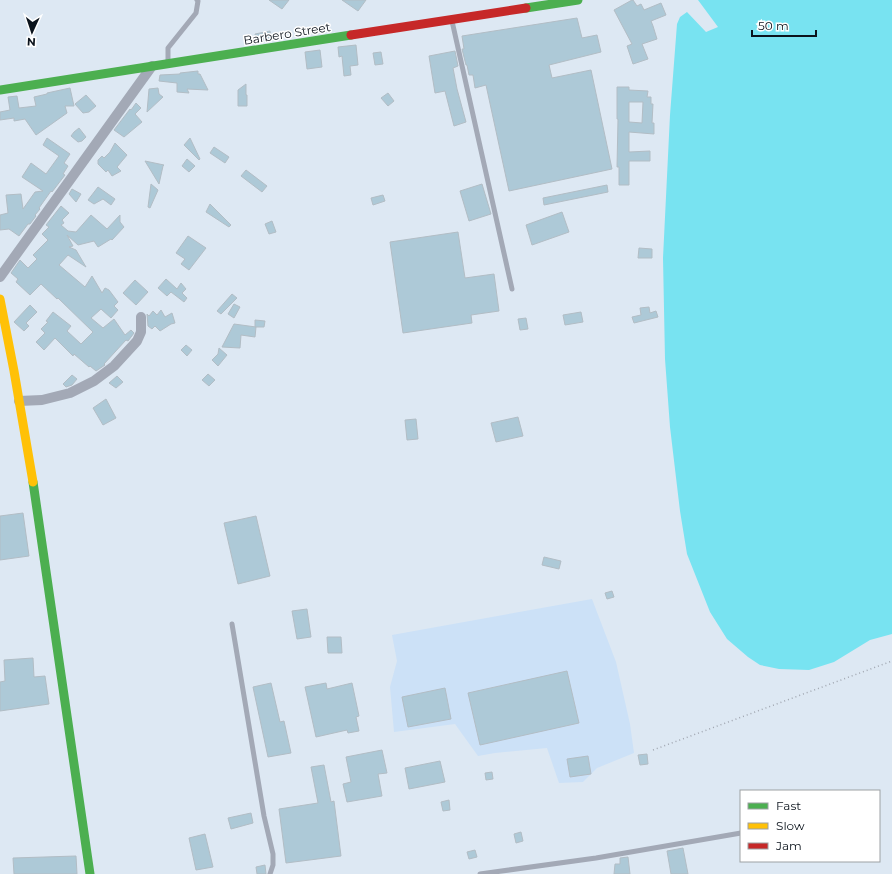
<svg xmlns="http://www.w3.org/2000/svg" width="892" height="874" font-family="Montserrat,sans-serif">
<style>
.built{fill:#cce1f7}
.water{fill:#78e3f1}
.building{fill:#adc9d7;stroke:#b2bdc5;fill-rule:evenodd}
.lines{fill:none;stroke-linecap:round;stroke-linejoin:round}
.path{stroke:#a0a6b0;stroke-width:1.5;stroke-dasharray:1 3;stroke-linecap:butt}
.lane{stroke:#a3a9b6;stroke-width:5}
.street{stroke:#a3a9b6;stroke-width:10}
.fast{stroke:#4caf50;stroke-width:9}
.slow{stroke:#ffc107;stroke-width:9}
.jam{stroke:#c62828;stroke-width:9}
.labels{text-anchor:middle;stroke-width:3;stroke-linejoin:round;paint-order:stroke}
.street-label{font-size:12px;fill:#0b131c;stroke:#fff}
</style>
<rect width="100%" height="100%" fill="#dde8f3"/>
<polygon class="built" points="592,599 616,662 630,724 634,753 597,768 583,782 559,783 547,748 495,753 478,756 455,724 394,732 390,687 397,661 392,635"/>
<polygon class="water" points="698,0 892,0 892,634 870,640 834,662 809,670 779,669 760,665 748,657 727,639 710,612 687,554 680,511 670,427 665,359 663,258 670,115 677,24 680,17 687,12 706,32 718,27"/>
<g class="building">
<polygon points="269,0 289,0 282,9"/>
<polygon points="342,0 366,0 358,11"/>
<polygon points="632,0 633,0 637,6 641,4 644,10 661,3 666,15 651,21 653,26 657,39 642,44 648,59 633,64 627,46 632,44 614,10"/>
<polygon points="577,18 582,38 597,35 601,52 549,65 552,78 591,70 612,169 509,191 486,85 475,88 473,75 469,75 467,65 466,65 462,49 464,49 462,36"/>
<polygon points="270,31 271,38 256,42 255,34"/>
<polygon points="356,45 358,65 350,66 351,75 344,76 342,56 339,57 338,47"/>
<polygon points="320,50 322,67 307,69 305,52"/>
<polygon points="455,51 458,66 453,68 457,89 466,122 454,126 445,91 435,93 429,56"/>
<polygon points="381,52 383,64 375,65 373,53"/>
<polygon points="198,71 198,74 200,74 208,90 187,89 189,93 177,92 177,83 159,81 160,75 180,74 180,73"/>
<polygon points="246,84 246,95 247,95 247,106 238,106 238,90"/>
<path d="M617,87H629V90L648,91L647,97H651V104H653L652,123H654V134L629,132V152L650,151V161H629V185H619V167H617L618,119H617ZM629,102H643L642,123L629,122Z"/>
<polygon points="70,88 74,106 65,106 67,113 36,135 25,119 14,121 14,118 0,120 0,112 10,110 8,97 17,96 19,108 36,106 34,97 47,94 47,93"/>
<polygon points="158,88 159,94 163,97 147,112 149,89"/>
<polygon points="388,93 394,101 388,106 381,98"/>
<polygon points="86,95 96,106 89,112 83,113 75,104"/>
<polygon points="136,103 141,108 135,114 142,122 124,137 114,130 130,109 131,110"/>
<polygon points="79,128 86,137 82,141 78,142 71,136 74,132"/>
<polygon points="47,138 70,154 64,163 68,166 63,174 65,175 52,192 51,191 39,208 40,209 35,215 36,216 30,224 28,224 19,236 9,229 0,230 0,215 8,213 6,195 21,194 23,209 35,192 43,191 22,177 31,163 46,174 59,156 43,145"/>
<polygon points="190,138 200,159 199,160 184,145"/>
<polygon points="115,143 127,155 117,167 121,171 112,176 108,170 106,172 98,164 98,160 102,156 104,158 110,152"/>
<polygon points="214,147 229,157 225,163 210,153"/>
<polygon points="187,159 195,166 189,172 182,166"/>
<polygon points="145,161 164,165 163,166 159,184"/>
<polygon points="246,170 267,186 262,192 241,176"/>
<polygon points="151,184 158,190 150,208 148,207"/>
<polygon points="482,184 491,214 469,221 460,191"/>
<polygon points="607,185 608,192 544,205 543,198"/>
<polygon points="98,187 115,199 111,205 103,199 94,204 88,200"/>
<polygon points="72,189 81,194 76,202 69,194"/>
<polygon points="383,195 385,201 373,205 371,198"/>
<polygon points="210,204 231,225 229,227 206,212"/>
<polygon points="61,206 69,213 62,220 64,223 61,225 68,231 76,232 91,215 107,229 120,215 120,222 124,227 112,240 111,239 98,247 94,241 78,245 67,235 73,246 69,247 76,250 86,267 68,255 59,265 85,287 92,276 102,293 105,288 109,290 118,302 114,306 118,310 111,318 101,309 91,318 103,328 114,319 125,335 131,330 134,333 128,341 126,340 104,364 105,365 96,371 90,366 89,367 74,354 73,356 55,338 44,350 36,342 45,333 41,329 48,322 46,321 53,312 71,326 67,331 81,344 93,332 58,298 57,299 41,284 30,295 16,282 18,279 11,273 20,260 28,268 37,259 33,255 48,240 42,234 49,227 46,225"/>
<polygon points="562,212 569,232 532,245 526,225"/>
<polygon points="272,221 276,232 269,234 265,224"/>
<polygon points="458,232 465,278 494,274 499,311 471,315 472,323 403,333 390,242"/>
<polygon points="188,236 206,248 189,270 181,264 185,259 176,253"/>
<polygon points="639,248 652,249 652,258 638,258"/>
<polygon points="166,279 177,289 181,283 186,289 182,293 187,298 184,302 171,292 167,296 158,288"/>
<polygon points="135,280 148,292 136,305 123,293"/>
<polygon points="232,294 237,298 221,314 217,311"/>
<polygon points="234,304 240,307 234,318 228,314"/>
<polygon points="30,305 37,312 26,323 29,326 24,331 14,322"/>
<polygon points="649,307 650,313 656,311 658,317 634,323 632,317 641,315 640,308"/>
<polygon points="161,310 165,317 172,313 175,323 171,324 160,331 155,326 152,329 148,326 147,314 149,316 153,311 157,315"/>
<polygon points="581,312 583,322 565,325 563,315"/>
<polygon points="526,318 528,329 520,330 518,319"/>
<polygon points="255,320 265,321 264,327 255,327"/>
<polygon points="234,324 256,327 255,337 241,335 240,348 222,347"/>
<polygon points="186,345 192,350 187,356 181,350"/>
<polygon points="219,348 227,355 218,366 212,360 218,354"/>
<polygon points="208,374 215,380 209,386 202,380"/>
<polygon points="72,375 77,379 72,385 66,387 63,384"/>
<polygon points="117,376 123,382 116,388 109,383"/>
<polygon points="106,399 116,418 103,425 93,408"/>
<polygon points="518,417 523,436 496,442 491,423"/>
<polygon points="416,419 418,439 407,440 405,420"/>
<polygon points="23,513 29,556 0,560 0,516"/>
<polygon points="256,516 270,576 238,584 224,523"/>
<polygon points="544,557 561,561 559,569 542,565"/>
<polygon points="612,591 614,597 607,599 605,593"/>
<polygon points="307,609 311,637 297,639 292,611"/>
<polygon points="327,637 341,637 342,653 328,653"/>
<polygon points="33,658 34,677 45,676 49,704 0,711 0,682 5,681 4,660"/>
<polygon points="567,671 579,723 480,745 468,693"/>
<polygon points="271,683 280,722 284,721 291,753 268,757 253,687"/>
<polygon points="326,683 327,689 352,683 359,716 356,717 359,731 348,733 347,730 316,737 305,687"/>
<polygon points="445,688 451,719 408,727 402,697"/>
<polygon points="382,750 387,773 378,774 382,796 347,802 343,784 351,782 346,757"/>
<polygon points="647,754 648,764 640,765 638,755"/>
<polygon points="588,756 591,774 570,777 567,759"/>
<polygon points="440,761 445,782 409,789 405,768"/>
<polygon points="324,765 331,802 334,801 341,856 286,863 279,809 318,803 311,767"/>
<polygon points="492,772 493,779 486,780 485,773"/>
<polygon points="449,800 450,810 443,811 441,802"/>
<polygon points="251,813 253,823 231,829 228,818"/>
<polygon points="521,832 523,841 516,843 514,834"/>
<polygon points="205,834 213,867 196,870 189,838"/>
<polygon points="683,848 688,874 671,874 667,851"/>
<polygon points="475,850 477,857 469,859 467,852"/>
<polygon points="76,856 77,874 14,874 13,858"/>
<polygon points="628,857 630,874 614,874 615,864 620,864 620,858"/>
<polygon points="265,865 266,874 257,874 256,867"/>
</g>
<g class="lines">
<polyline class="path" points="653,750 892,661"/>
<g class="lane">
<polyline points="452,21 512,289"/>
<polyline points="168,63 168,48 196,13 198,1 197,0"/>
<polyline points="232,624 264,816 273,854 273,865 270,874"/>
<polyline points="480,874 596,858 741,833"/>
</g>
<g class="street">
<polyline points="0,277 152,66"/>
<polyline points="19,401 42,400 70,393 94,381 114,366 137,341 141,332 141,317"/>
</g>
<g class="fast">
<polyline points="526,8 578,0"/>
<polyline points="0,90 351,35"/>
<polyline points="33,482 90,874"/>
</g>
<polyline class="slow" points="0,299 14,371 33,482"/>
<polyline class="jam" points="351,35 526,8"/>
</g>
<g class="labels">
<g class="street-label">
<text transform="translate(287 34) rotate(-9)" y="4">Barbero Street</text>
</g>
</g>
<rect x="740" y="790" width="140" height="72" fill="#ffffff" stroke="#9da1a4"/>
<rect x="748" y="803" width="20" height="6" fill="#4caf50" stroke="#9da1a4"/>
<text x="776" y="810" font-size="12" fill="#0b131c">Fast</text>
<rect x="748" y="823" width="20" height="6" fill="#ffc107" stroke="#9da1a4"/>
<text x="776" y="830" font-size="12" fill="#0b131c">Slow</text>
<rect x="748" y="843" width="20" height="6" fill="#c62828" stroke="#9da1a4"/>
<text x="776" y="850" font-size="12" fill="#0b131c">Jam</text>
<g transform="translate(32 32) rotate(183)" stroke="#ffffff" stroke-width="3" paint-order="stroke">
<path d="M0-3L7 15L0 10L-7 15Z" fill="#0b131c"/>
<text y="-6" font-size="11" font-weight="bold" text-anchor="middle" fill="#0b131c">N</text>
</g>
<path d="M752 30v6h64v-6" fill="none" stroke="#0b131c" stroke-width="2"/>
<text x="758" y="30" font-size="12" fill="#0b131c" stroke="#ffffff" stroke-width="3" paint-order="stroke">50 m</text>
</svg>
